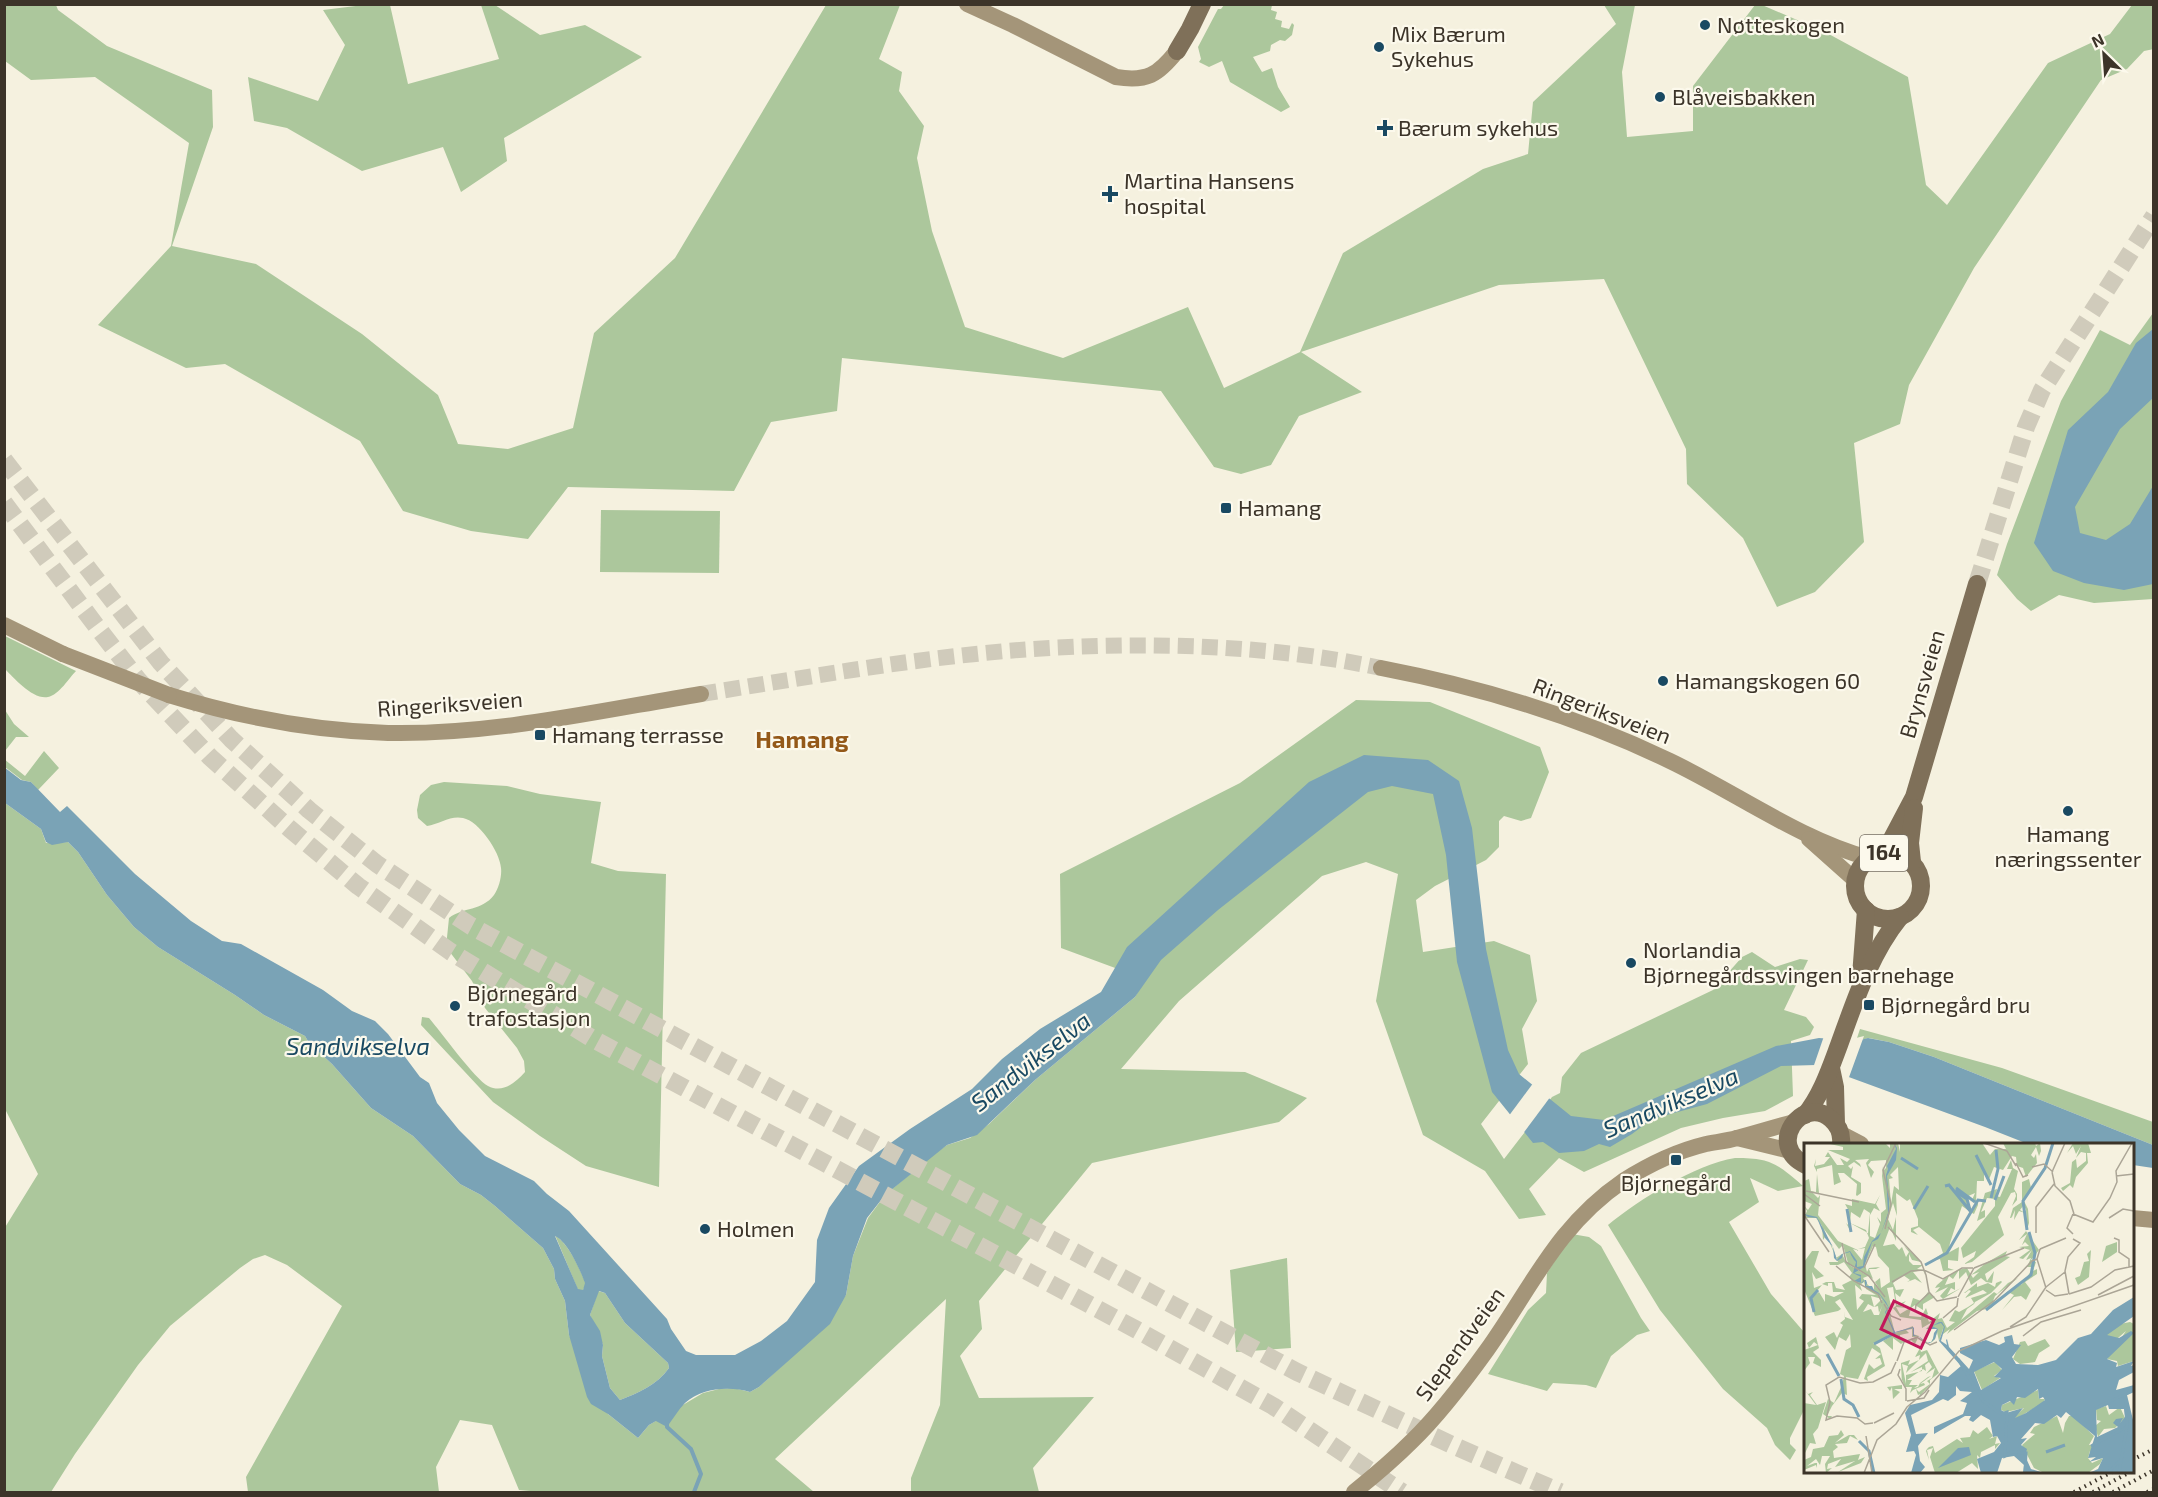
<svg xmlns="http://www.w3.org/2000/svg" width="2158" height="1497" font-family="'Exo 2',sans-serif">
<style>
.green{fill:#acc79c}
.water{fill:#7aa3b6;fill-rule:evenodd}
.pier{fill:#f5f1df}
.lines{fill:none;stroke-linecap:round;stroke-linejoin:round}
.stream{stroke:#7aa3b6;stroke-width:4}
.secondary-tunnel{stroke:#d0cbbb;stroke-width:16;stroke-dasharray:16 8;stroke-linecap:butt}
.primary-tunnel{stroke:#d0cbbb;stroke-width:18;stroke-dasharray:18 9;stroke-linecap:butt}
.highway-tunnel{stroke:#d0cbbb;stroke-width:18;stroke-dasharray:18 9;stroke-linecap:butt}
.secondary{stroke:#a49579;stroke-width:16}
.primary{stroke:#7f7059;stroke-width:18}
.rail{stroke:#3c3429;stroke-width:4;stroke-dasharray:1.5 4.5;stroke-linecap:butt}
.secondary-bridge{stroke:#a49579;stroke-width:16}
.poi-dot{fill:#194962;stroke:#fcf9ec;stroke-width:2}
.labels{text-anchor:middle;stroke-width:4.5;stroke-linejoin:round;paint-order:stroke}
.shield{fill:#fcf9ec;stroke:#766f64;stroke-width:1.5}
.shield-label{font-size:21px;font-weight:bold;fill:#3c3429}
.poi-label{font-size:22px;fill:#3c3429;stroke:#fcf9ec;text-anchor:start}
.street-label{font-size:22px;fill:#3c3429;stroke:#fcf9ec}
.neighbourhood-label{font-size:24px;font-weight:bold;fill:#945919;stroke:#fcf9ec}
.water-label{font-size:24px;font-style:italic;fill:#194962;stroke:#fcf9ec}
.inset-river{fill:none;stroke:#7aa3b6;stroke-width:3}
.inset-road{fill:none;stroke:#aba596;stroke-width:1.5}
.view{fill:#c2185b;fill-opacity:0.15;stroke:#c2185b;stroke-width:3}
.inset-edge{fill:none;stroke:#3c3429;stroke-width:3}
</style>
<rect width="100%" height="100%" fill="#f5f1df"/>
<g class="green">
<polygon points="5,4 56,5 58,10 107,46 212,90 213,127 172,246 256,264 362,334 438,395 458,444 508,449 573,428 594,333 675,258 826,5 900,5 879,59 902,72 899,91 924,126 917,158 932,231 965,327 1063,358 1188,307 1224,388 1300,352 1343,253 1483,169 1528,154 1533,102 1616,24 1604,5 1635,5 1622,72 1627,137 1693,131 1693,86 1755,5 1762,5 1825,32 1908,77 1926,185 1947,205 2048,63 2110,34 2132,5 2153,5 2154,49 2144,51 2127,69 2101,80 1974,268 1909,385 1900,424 1854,443 1864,542 1815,592 1777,607 1743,538 1687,484 1686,449 1604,279 1499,285 1301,352 1362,392 1299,416 1271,465 1241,474 1214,467 1161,391 842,358 837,411 771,422 734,491 568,487 528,539 471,531 403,511 360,441 225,364 186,368 98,325 171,246 189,143 95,77 31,80 5,61"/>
<polygon points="372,4 390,5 408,84 499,59 481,5 495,5 540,35 585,25 642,57 504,138 507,161 461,192 443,147 362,171 287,128 254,121 248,77 318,101 345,45 323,10"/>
<polygon points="1224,5 1272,5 1271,10 1277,12 1275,19 1282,21 1281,27 1289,29 1292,23 1294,25 1292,35 1285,41 1280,40 1271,45 1270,51 1253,57 1262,72 1272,68 1278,87 1290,107 1281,112 1230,82 1222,61 1209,67 1199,62 1201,59 1198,47 1218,9 1221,9"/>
<polygon points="2153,313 2153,599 2094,603 2059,595 2031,611 2017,599 1997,575 2007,544 2061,401 2100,330 2130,345"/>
<polygon points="601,510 720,511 719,573 600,572"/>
<path d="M5,636L76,671C69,678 59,695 48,697C33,700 14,678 5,669Z"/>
<polygon points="1356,700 1430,702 1540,747 1549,772 1531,818 1521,821 1504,816 1499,821 1499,847 1486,860 1435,886 1416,900 1423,952 1494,941 1530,955 1537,1001 1522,1029 1528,1064 1481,1124 1504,1159 1552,1097 1560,1093 1562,1077 1581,1053 1713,990 1742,957 1752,952 1775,967 1800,959 1808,960 1784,1010 1806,1017 1814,1027 1810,1035 1791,1041 1793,1096 1765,1111 1723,1118 1681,1128 1584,1172 1559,1158 1529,1189 1546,1215 1519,1219 1485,1171 1423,1135 1376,1001 1398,874 1366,862 1322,876 1179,1001 1121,1069 1245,1072 1307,1098 1279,1122 1092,1163 979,1301 982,1329 960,1356 979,1398 1094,1397 1033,1468 1039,1492 911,1492 911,1478 940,1405 946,1299 775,1459 814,1492 541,1492 519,1490 492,1425 460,1420 436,1467 439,1492 248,1492 246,1477 342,1306 287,1265 265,1255 253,1259 240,1268 170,1326 138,1365 75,1454 51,1492 5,1492 4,1229 38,1174 5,1109 5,803 41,829 46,843 68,842 78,852 107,895 134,927 158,947 235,995 264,1015 305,1036 312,1048 320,1053 332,1064 371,1108 413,1136 460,1184 481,1195 495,1206 543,1248 554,1269 555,1279 565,1301 569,1335 608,1414 638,1438 649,1425 703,1393 719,1389 734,1388 750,1392 759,1387 801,1348 846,1295 853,1256 868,1218 885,1195 934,1154 947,1145 970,1138 989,1124 1035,1080 1135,997 1145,979 1061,948 1060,874 1240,783"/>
<polygon points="5,710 14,724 29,737 16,737 5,751"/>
<polygon points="44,751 59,768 38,790 31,782 22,780 5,767 4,759 25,776"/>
<path d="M444,782L507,786L540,794L601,802L591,863L618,871L666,874L659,1187L586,1166L540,1136L493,1102L421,1025L422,1017L429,1018C441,1032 475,1079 488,1086C503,1094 516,1082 525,1072L524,1061L517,1048L485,1008L472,981L446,947L449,918C463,907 482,911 494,895C499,888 502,876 501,868C500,852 479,821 463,818C451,815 439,824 427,826L418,818L417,810L420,795L431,785Z"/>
<polygon points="1860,1029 2002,1068 2153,1122 2153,1145 1934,1057 1889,1042 1869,1038 1856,1041"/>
<path d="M1735,1158C1771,1158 1776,1163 1803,1186L1778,1191L1750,1178L1759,1202L1729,1222L1771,1294L1804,1332L1805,1408L1790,1438V1444L1796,1450L1790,1460L1775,1445L1767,1428L1723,1389L1660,1310L1608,1225C1640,1199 1694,1165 1735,1158Z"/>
<polygon points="1572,1234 1589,1237 1601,1246 1641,1318 1650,1331 1637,1335 1611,1356 1596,1388 1586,1385 1553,1383 1547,1391 1488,1374 1528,1310 1546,1293 1547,1273"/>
<path d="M555,1235C569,1245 579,1267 586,1284L583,1290H578Z"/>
<polygon points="1287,1258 1291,1348 1236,1352 1230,1270"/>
<path d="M598,1291L605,1293L625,1323L668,1363L669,1368C657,1385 638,1393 620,1400L610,1388L602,1356L603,1345L590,1315Z"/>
</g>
<g class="water">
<polygon points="2153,329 2153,398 2120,429 2075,507 2080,533 2106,540 2130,524 2153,486 2153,584 2124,590 2084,583 2053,571 2034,543 2068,430 2108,392 2136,343"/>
<path d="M1364,755L1428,760L1459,781L1472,828L1486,949L1508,1050L1519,1074L1571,1116L1604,1120L1776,1046L1819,1038L1856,1041L1868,1038L1889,1042L1934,1057L2153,1145V1168L2133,1165L2132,1144H2028L1985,1127L1816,1065L1781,1066L1707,1104L1652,1119L1632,1134L1610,1147L1599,1144L1584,1151L1559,1153L1543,1142L1533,1143L1492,1092L1457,962L1446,855L1433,794L1392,786L1368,792L1218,910L1161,960L1135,997L1035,1080L977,1135L947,1145L885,1195L867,1218L853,1256L846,1295L830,1324L759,1387L750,1392C729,1386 702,1388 685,1403C678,1410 673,1419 667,1427L656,1421L649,1425L638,1438L608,1414L591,1404L587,1397L569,1335L565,1301L555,1279L554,1269L543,1248L495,1206L481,1195L460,1184L413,1136L371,1108L332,1064L320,1053L312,1048L305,1036L264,1015L235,995L158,947L134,927L107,895L78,852L68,842L52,845L46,842L41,829L5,803L4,767L21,780L31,782L60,812L67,806L135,874L191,921L222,941L241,944L323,990L352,1011L375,1021L388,1034L420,1077L429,1083L437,1103L459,1130L485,1156L534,1181L547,1194L569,1211L667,1319L671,1329L686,1351L696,1355H735L761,1341L787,1321L815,1282L817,1240L829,1208L859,1166L910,1129L972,1089L1002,1059L1040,1029L1101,992L1127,947L1309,782ZM555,1236C568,1242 580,1270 585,1283L583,1290L578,1289ZM599,1291L605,1293L625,1323L668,1363L669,1368C657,1385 638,1393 620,1400L610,1388L602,1356L603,1345L600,1331L590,1315Z"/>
</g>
<g class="pier">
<polygon points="1824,1036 1856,1038 1864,1036 1848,1080 1813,1068"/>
<polygon points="1534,1082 1551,1096 1522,1135 1508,1117"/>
</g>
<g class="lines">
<polyline class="stream" points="667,1422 667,1427 691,1449 701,1474 694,1492"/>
<path class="secondary-tunnel" d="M701,694C802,678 904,660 1006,651C1129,641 1261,643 1381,668"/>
<polyline class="primary-tunnel" points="1977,584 2026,427 2042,390 2154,216"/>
<g class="highway-tunnel">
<polyline points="4,460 161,663 231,739 309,810 377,864 471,926 1297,1372 1452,1445 1560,1492"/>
<polyline points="4,503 97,627 139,681 210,757 290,829 358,886 451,952 593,1039 1137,1330 1273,1406 1402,1492"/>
</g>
<g class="secondary">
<path d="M967,4L1013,25L1116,77C1147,82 1158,75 1177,51"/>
<polyline points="4,625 63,654"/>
<path d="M1381,668C1480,687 1579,717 1670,761C1735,792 1801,840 1869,858"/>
<path d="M169,695C240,717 313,731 388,733C493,735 598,711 701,694"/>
<polyline points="1809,839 1855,880"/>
<polyline points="1840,1133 1861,1144"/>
<polyline points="1737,1138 1790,1151"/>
<polyline points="2132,1218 2154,1220"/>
<path d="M1354,1492C1374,1476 1394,1459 1412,1441C1440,1414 1464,1382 1487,1350C1532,1287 1556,1227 1623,1181C1648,1165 1677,1151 1706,1144C1716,1142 1727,1141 1737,1138C1756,1133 1775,1127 1794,1122"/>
</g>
<g class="primary">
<polyline points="1177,51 1190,29 1202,4"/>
<polyline points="1885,852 1914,797 1977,584"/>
<circle cx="1888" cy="886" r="33"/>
<polyline points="1912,862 1910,843 1914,808"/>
<polyline points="1861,976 1866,910"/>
<polyline points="1831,1068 1835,1087 1836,1124"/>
<path d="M1805,1115C1821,1096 1830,1069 1839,1045C1855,1001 1870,954 1900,917"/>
<path d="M1806,1165C1765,1146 1802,1094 1831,1119C1839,1126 1842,1135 1841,1144"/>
</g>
<g class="rail">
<polyline points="2132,1460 2154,1449"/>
<polyline points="2074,1492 2112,1472"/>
<polyline points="2093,1492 2130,1472"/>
<polyline points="2113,1492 2154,1470"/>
<polyline points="2147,1492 2154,1489"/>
</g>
<polyline class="secondary-bridge" points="63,654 169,695"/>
</g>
<g class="poi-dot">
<circle cx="1705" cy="25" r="6"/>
<circle cx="1379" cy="47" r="6"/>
<circle cx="1660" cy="97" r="6"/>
<path d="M1382 119h6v6h6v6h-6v6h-6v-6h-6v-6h6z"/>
<path d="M1107 185h6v6h6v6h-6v6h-6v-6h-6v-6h6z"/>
<rect x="1220" y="502" width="12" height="12" rx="3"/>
<circle cx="1663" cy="681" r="6"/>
<rect x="534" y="729" width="12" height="12" rx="3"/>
<circle cx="2068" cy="811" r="6"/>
<circle cx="1631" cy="963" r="6"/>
<rect x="1863" y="999" width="12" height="12" rx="3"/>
<circle cx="455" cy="1006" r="6"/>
<rect x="1670" y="1154" width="12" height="12" rx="3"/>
<circle cx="705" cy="1229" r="6"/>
</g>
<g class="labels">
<rect class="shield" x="1860" y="835" width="48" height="36" rx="4.5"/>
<g class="shield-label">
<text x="1884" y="860">164</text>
</g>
<g class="poi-label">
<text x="1717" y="33">Nøtteskogen</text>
<text x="1391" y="42">Mix Bærum<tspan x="1391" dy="25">Sykehus</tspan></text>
<text x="1672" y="105">Blåveisbakken</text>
<text x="1398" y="136">Bærum sykehus</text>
<text x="1124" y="189">Martina Hansens<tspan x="1124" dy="25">hospital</tspan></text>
<text x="1238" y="516">Hamang</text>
<text x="1675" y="689">Hamangskogen 60</text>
<text x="552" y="743">Hamang terrasse</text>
<text x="2068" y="842" text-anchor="middle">Hamang<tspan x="2068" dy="25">næringssenter</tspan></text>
<text x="1643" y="958">Norlandia<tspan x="1643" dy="25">Bjørnegårdssvingen barnehage</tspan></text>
<text x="467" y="1001">Bjørnegård<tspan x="467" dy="25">trafostasjon</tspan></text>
<text x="1881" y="1013">Bjørnegård bru</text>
<text x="1676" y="1191" text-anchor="middle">Bjørnegård</text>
<text x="717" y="1237">Holmen</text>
</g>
<g class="street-label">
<text transform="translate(1922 684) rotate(-74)" y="8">Brynsveien</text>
<text transform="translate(450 704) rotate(-4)" y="8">Ringeriksveien</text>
<text transform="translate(1602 711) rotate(21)" y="8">Ringeriksveien</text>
<text transform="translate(1460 1344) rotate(-54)" y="8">Slependveien</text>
</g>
<g class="neighbourhood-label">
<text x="802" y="748">Hamang</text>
</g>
<g class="water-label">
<text x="358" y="1055">Sandvikselva</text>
<text transform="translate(1031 1062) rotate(-38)" y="8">Sandvikselva</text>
<text transform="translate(1671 1103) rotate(-23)" y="8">Sandvikselva</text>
</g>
</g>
<g transform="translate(1804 1143)">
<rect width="330" height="330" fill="#f5f1df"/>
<path d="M22,0H81L86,5V0H94L96,9V0H178L186,12L191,6H202L199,0H231L232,3L236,0L237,8L235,13L232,4L227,12L230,15L232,11L233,20L222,34L219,25L213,23L212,14L208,13L199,27L190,24L184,39L180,28V38H173L172,59L168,57L171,50L162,54L167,69L174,58V62L170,71L168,70L158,63L146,100L144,110L155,104L154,118L144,117V125L150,127L139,128L136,116L127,118L139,110L136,101L115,84L109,87L114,92L107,89V85L114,83V76L106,56L103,58L92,50L93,73L89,60L84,76L89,87L92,74V98L86,84L79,103L90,101L95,107L98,104L102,114L105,109L100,103L106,108L117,119L108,117L105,111V118L109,122H119L113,126L120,127L121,132L119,127L109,129L118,140L111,136L103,139L106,137L99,132L89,140L92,147L100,146L96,154L91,150L93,162L102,158L97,163L102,165L92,164L96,171L106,165L109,155L117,158L124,149L131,154L119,161V167L111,162L107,165L105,173L117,174L122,165L124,171L119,175L123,173L125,179L136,170L134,176L138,175L143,185L151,179L145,178L151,167L155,169L164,164L170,160L167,155L183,150L179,147L161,155L167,148L165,147L161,150H160L173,140V144L184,140L191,144L192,140L197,138L198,139L187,150L171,159L170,161L163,166L157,177L190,149L193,151L204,140L214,135L191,153L189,158L194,159L203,149L218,141L230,124H223L227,115L222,117L228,107L219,116L215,115L226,107L215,104L225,103L221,99L218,102L223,91L215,97L222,88L235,107L227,117L232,119L229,128L233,126V131L221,139L227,147L222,157L217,153L210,154L198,167L210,152L204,149L187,165L173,168L143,191L146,186L139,191V186L135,198L133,189L131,196L127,200L133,186H122L130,178L118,185L117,177L96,174L89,165L92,163L89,144L83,145L87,163L82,168L85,167L91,190L109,183V191L115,193L111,201L106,196L112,194H108V186L102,187L105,190L96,192V197L101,198L97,201L89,195V207L79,198L89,192L87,189L78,198L69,200L76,205L81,223L63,234L64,238L60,236L65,221L70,226L78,221L76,215L71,216L77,211L68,205L54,236L42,234L43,252L38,250L28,263L23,273H28L26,276L19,271L24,256L30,260L38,242L40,233L36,231L42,207L47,204L46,191L42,198L35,194L31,207L21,194L30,189L33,195L39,182L36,180L41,176L40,168L41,174L49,177L36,156L31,159L37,166L34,168L11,173L0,146V119L8,108H15L10,124L20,133L12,136L8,129L10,145L18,142L8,154L15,149L21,159V151L30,154L40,149H29L28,140H24V143L18,141L22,139H30L32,145L41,147L38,142L48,137L45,134L48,130L40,119L34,122H26L25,119H34L27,101L21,94L19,97L18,83L12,75H0L3,68L0,63L4,67L8,61L0,58V38L5,36L7,48L12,49L13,31L15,50L8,49L14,55L16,52L14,72L34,98L56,108L49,106L58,117L61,105L54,106L61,104L65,95L62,87L46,80L45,83L47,86V89L42,80L44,82L45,68L41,61L48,63V56L71,61L76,52L72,61L76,68L70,65L66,72V93L71,95L76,81L73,74L77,79V70L82,66L78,33L79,23L80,27L82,25V17L67,18L64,22L70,29L67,35L62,20L65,16L51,17L56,21L57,24L50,19L44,23L47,26L49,23L47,34L57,40V50L53,53L52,52L53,41L40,30H34L37,39L30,42L28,22L13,26V29L10,23L12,16L11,23L20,21L26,14H21L24,9L33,22H40L36,15L43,19L46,16L24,7H39V4ZM94,24L95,47L90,43L87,61L85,36L89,35L86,32ZM60,66L66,70L64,90L46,80L47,69L56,75ZM20,86L35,106L39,102L44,120L69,136L65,126H72L76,124L65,125L63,129L61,121L69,103L72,104L74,113L85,125L86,139L77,145L76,135L71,139L76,147L70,140V147L64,142L59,135L64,133L47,123L41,117L38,111L32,115ZM60,139L62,146L72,152L58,151L55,155L60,158L53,167L51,142L58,148L56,142ZM67,153L78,156L70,164L74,163L75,170L78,163L75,172H70L67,166L59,169L64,161L70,164ZM269,0H284L287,10H283L284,20L272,34L269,45L266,42L259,48L257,45L266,40L268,19L272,16L273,25L282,18V10L277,9L272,15L277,3L272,11L269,3L263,10ZM207,17L209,25L214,28L210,46L213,51V57L208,63L212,53L211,49L207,50L194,74L200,92L168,119L160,121L170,114L172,108L159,115L157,105L191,63V56L183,55L177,69L181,67V74L173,78L181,50L193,46L192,53L196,54L208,26H203ZM235,35L220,58L224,66L225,80L223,87L222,66L219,63L216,67L221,70L215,68L210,77L211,67L208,74L207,75H202H206L209,65L218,59V39L225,36L227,45ZM313,99V109L298,119L302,103ZM287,107L285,134L274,142L271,135L276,133L280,119L285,118L283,111ZM203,108L201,113L206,114L181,131L183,138L190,128L188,140L182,139L177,135L167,142L162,129L155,136V127L149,136L145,133L141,142L151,139V147L147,145L143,152L157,145L139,156L136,153L144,144L131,150L136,144L131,145L133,142L140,136L154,127L163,125L169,135L175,129L167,132L182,120ZM326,179L330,181V218L314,223L313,218L303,216L322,188L314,195L296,197L311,182ZM12,194L15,205L9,209L17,217V224L9,220L11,214H4L6,220L0,228V207L14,202L10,199L5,205L3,200ZM241,196L246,203L235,210L231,219L216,221L209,216L216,199L221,198L224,203ZM116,205L117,209L123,207L135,230L126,237V242L115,254L116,251L114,252L112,246L115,249L126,241L123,238L128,235L131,225L122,231L128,224L125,219L121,222L122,228L119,226L103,237H108L105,242H114L110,245L114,244L116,240L124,234L127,233L116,241L120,240L121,242L109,247L106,250L108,244H101L98,237V246H90L96,249L89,256L88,244L86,248L83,244L98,242L97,220L106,217L104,222L115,217L116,212L111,214ZM122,210L124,218L107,229L118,224V228L102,232V241L98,221L104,223L102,230ZM191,219L198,227L190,233L196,235L178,247L170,228ZM0,246L4,251L9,249L6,252L13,262L22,259L14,285L9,291L12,301L6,300L0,312V260L12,262ZM234,247L235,256H241L239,260L203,281L220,265L202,269L197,267L198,262ZM302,263L305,272L316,264L321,275L311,285L300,286L294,294L291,283L297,278L293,277L292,266ZM253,273L259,290L261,280L265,273H269L290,293L285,302H296L290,313L286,308L284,315L288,320L299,315L296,321L284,330H240L230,325L218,302L231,291L226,290L230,284ZM183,284L189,293L185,296L193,293L191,301L196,300L191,306V302L177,309L176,315L173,312L174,326L168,320L152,330H131L126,314L129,305L123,307L125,317L122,308L123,306L125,304L129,303L131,310L153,296L159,300L156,295L166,294L169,287L174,291ZM37,287L40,292L31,300L45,292H50L54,297L46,293L43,300L31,301L34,304L29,308L30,315L56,311L54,317L61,314L57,320L34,329L51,318L31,324L37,316L24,321L23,326L28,325L22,330L21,321L26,313H18L16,322L12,316L3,323L11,320H13V325L12,322L0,327V317L7,314L9,306L20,304L25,293L34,292Z" fill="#acc79c" fill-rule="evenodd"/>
<path d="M90,0L93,5L92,17L83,33L85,55V70L77,90L74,96L68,99L60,124L50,130L57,132V140L60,137H62L63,140L62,143H68L70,147L75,150L82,159L85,165L82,169L91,189L109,184L110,185V192L116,194L122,199H127L129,196L130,190L133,186H123L135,179H138L141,184L137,198L143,202L142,197L143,196L145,204L165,226L169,217L156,210V205L182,197L195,202L201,199L200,194L208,192L210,201L217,202L208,214L212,221L234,222L252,217L274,195L287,191L309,167L330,154V173L303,192L315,195L327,188L330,190L303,216L313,220L312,224L330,218L327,223L330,222V229L315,237L312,247L330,242V248L323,252L330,281V330H285L294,326L299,315L285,319L292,314L284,315L291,293L262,269L257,275L253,272L240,281L231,280L217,296L223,295L217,302L223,306L221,313L227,326L240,330H219L220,322L210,313L198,315L193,330H177L173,316L190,309L197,300L193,293L189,294L186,277L177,272L169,279L165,277L167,273H161L130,291V284L159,271L163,260L156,258L168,249L156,248L152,243V252L144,258L139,256L107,272L112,291L124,290L114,303L116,318L121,324L116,330H107L112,312L110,308L102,309L107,292L101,270L106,262L128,257L135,249L136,232L144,234L157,223L135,198L140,184L137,180L128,183L134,186L131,196L126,200L120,198L114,193H109V185L90,190L81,169L84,164L76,152L61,144V137L58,140L50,138L57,134L49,130L52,119L50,117L47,112L46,109L39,111L38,115L33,118L30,115L29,104L21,95L13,75L4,74L0,71L13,74L29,104L33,117L38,111L46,108L53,118V124L59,123L60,114L68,98L77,90L84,70L82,32L84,26L83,23L92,6ZM190,219L198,226L190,234L197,235L177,247L170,229ZM234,246L235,256L239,254L241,257L222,270L211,275L219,265L202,270L197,267L198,262L206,258L210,262L213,254L221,255ZM304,262L305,266H320L321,274L316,280L319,275L312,276L309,280L314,284L293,294L292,267ZM154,305L165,304L167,312L134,325Z" fill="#7aa3b6" fill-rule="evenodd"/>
<path class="inset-river" d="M172,12L187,42M97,15L114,26M141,43L145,42L167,69M152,45L171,59M151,48L163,56L166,67M187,55L194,26L192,7M191,57L200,33M43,66L47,89M110,66L124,43M223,87L219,58L241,25L249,0M121,122L143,110L174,57L182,58M182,167L227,132L231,110L225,89M10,169L7,155L14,147M70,201L91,190M23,211L35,233M154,216L179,258L197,271L203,269L201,313L208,309L222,310L221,330M37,236L40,256L49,262L55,274M291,265L329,248M55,298L65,308L70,330M287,303L323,284M242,309L261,302M303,330L317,317M315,330L323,283L321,249"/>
<path class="inset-road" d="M180,0L203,8L212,23M212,20L219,34L224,32M228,24L240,21L249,29M248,29L251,43L266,58L270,71M248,29L261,0M312,33L330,31M2,48L55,59M0,51L16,63M269,71L289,79L306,55L313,39L312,28L328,0M0,72L25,109M305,75L319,66L330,68M84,84L117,119L122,132M81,86L87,61L79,27L92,0M232,90V64L250,41M269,91L263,85L269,71M310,95L315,97V109L325,116V124M38,100L42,119L65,133L81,154M236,106L233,116L242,145M236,106L262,95M32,123L50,138L74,151L78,160M60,125L71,101M170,125L220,105M122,132L125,149L133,158L153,154M88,139L107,128L120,127L139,136L158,125H169M242,144L261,129M242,147L251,153L264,151M265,151L287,144L311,127L330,123M265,151L261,128L264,114L276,100L269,96M294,152L330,133M154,154L170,125M80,161L87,173L97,177M111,169L112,162L125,150M139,175L153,163L154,155M206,184L222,174L242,144M150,187L191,157L228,118L233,116M219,193L237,179L277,167M114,195L126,202L133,199M93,218L100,199L114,194M96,226L94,232L102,246V258M103,258L120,255L125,247M69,280L61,281L53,275L33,273L22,277L26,259L22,242L35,234L56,240L69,239L87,230L92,219M70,280L90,270M62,293L68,330M60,330L73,297L92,281L103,264L121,249L155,208L198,188L330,142"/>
<path class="view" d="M90,158L130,177L117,205L77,186Z"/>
<rect width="330" height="330" class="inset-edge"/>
</g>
<rect width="2158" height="1497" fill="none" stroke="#3c3429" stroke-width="12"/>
<g transform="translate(2104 54) rotate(335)" stroke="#fcf9ec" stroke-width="4.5" paint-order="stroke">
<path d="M0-4.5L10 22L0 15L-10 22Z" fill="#3c3429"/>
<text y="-9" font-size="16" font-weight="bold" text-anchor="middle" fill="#3c3429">N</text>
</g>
</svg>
